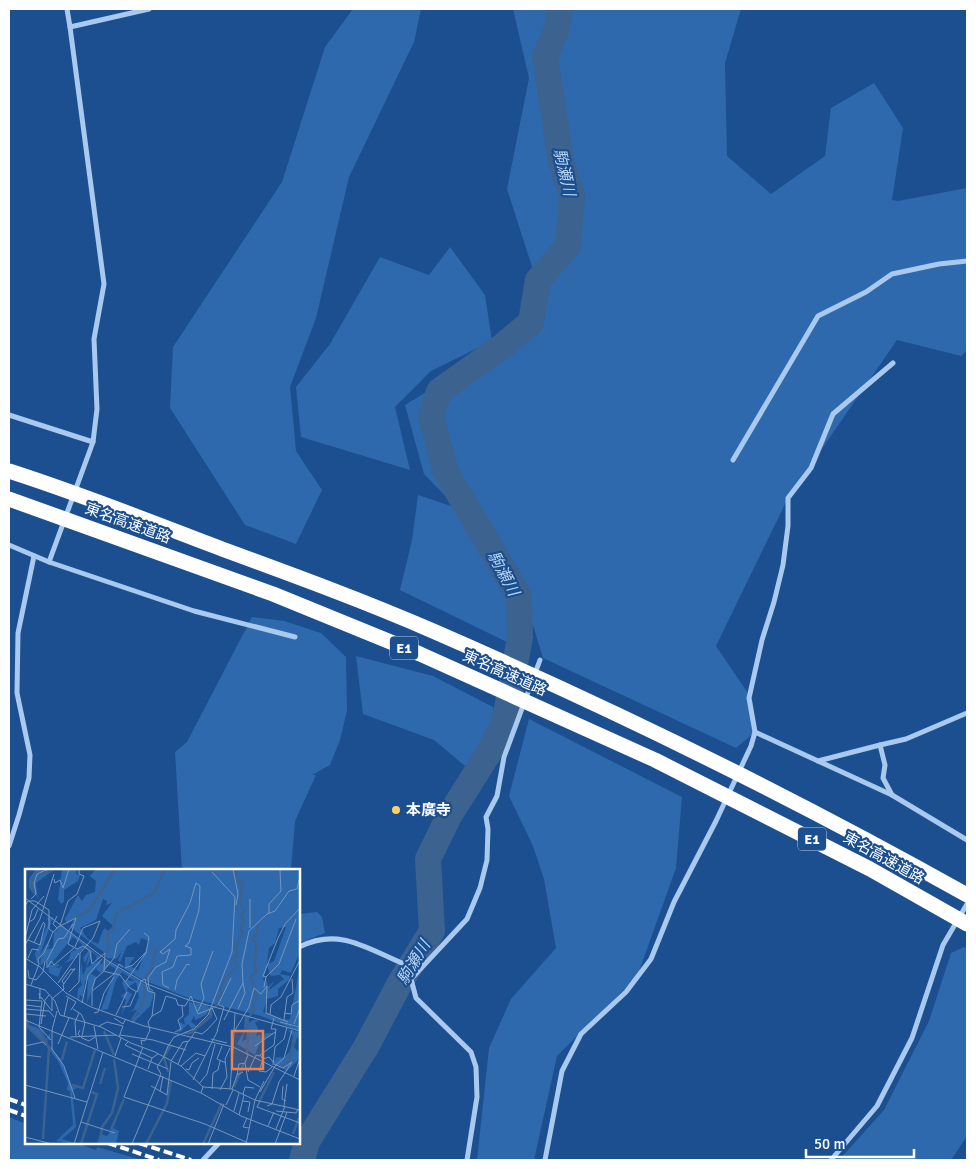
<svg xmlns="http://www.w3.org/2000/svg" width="976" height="1169" font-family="Signika,'Noto Sans JP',sans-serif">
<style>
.green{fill:#2e69ad}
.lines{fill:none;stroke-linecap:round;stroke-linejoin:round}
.river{stroke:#3c6290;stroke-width:26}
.minor{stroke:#a9c9ee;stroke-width:5}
.motorway{stroke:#fff;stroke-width:15}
.rail{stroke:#fff;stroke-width:4;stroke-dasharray:9 4;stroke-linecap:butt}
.poi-dot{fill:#ffd166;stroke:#1b4f8f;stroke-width:2}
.labels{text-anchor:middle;stroke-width:4.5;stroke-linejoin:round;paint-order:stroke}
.shield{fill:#1b4f8f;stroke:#bbcadd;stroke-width:1}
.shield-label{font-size:14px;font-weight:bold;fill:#fff}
.street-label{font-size:15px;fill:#fff;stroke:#1b4f8f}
.poi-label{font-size:15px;font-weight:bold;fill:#fff;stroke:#1b4f8f;text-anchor:start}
.water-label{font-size:16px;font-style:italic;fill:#b5d3f5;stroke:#1b4f8f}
.inset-river{fill:none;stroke:#3c6290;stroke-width:2.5}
.inset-road{fill:none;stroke:#7695bc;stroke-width:1}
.view{fill:#ee8249;fill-opacity:0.15;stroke:#ee8249;stroke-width:2.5}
.inset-edge{fill:none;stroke:#fff;stroke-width:2.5}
</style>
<rect width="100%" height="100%" fill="#1b4f8f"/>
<g class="green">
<polygon points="353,9 421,9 414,42 349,177 316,318 290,387 296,451 322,490 296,544 245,525 170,408 173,347 282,182 325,47"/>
<polygon points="513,9 741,9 725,63 727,156 771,194 825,156 831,108 874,83 903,128 892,200 898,201 967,188 967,350 961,356 897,340 788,498 716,646 752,699 755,732 736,748 543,658 522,589 461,512 424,474 405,405 539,323 534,273 507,189 529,78"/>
<polygon points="450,247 485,295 492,341 431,371 395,407 410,470 301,437 296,387 330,344 380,257 429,275"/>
<polygon points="418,495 451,506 491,563 509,600 511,644 400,590 412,540"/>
<polygon points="252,617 284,621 321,633 346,657 347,711 340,740 330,765 312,775 316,775 295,821 291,870 182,870 175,752 187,742"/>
<polygon points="356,656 433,676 493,707 494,730 465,766 434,740 363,714"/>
<polygon points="529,719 682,797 676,868 637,977 557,1056 534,1160 477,1160 489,1048 511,999 556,948 544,879 533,846 509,796"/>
<polygon points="317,912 322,917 325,933 299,943 299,914"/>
<polygon points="964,947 967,949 967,1136 951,1160 839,1160 884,1110 929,1021 951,953"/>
<polygon points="9,1117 26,1124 26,1143 77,1143 96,1150 97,1147 142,1160 9,1160"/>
</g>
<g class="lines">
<polyline class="river" points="302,1160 307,1142 366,1047 401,981 432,931 428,859 449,816 488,754 502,728 507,708 520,637 519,596 446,472 431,417 439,391 504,345 531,322 538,280 568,246 572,196 561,161 545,57 557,28 560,9"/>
<g class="minor">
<polyline points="67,9 70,27 149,9"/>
<polyline points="9,415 93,442"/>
<polyline points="733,460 818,316 866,292 892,274 939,264 967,261"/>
<polyline points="9,545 49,562 194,611 295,637"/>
<polyline points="49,562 93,442 97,409 94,339 104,284 70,27"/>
<polyline points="967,713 906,739 880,745 885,765 883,778 892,795 967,840"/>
<polyline points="755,732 749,698 762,640 774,602 783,565 788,526 788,498 811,468 833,414 893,363"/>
<polyline points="818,761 880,745"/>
<polyline points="9,846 19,815 29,778 30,755 17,693 18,633 34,556"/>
<path d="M299,947C339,927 366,948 404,964L411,979L416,998L471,1052L476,1067L477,1097L467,1160"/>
<polyline points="411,979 467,919 480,888 487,860 488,829 486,817 497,796 504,757 540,660"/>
<polyline points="203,1160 219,1143"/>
<polyline points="545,1160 562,1071 581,1034 626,992 651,959 674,902 716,821 751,746 755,732 892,795"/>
<polyline points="831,1160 877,1106 912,1038 943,945 967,904"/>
</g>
<g class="motorway">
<path d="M9,471C81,494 151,522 222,549C293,575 364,601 433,631C615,710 794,798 967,895"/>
<polyline points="9,499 273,594 420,654 655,760 870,869 967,924"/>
</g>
<g class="rail">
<polyline points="9,1099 26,1105"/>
<polyline points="9,1110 26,1116"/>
<polyline points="108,1143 159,1160"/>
<polyline points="139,1143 191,1160"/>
</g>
</g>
<circle class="poi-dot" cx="396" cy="810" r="5"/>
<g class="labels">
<g class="shield">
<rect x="390" y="636.5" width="28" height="23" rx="4"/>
<rect x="798" y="827.5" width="28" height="23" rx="4"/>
</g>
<g class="shield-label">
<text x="404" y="653">E1</text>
<text x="812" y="844">E1</text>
</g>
<g class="street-label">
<text transform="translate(128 523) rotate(20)" y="5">東名高速道路</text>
<text transform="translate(505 673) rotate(24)" y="5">東名高速道路</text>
<text transform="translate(884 858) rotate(29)" y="5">東名高速道路</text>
</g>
<g class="poi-label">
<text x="406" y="815">本廣寺</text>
</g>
<g class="water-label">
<text transform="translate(565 172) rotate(77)" y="6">駒瀬川</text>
<text transform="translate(504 573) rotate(62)" y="6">駒瀬川</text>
<text transform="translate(413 962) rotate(-59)" y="6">駒瀬川</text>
</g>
</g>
<g transform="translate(25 869)">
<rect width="275" height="275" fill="#1b4f8f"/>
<path d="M11,0L21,4L30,0L11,14L13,31L9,20H6L8,25L4,18V10ZM37,0H52L51,5L55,6L53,12L39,21V33L36,35L33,30ZM71,0H275V83L266,104L257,101L255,105L265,107L264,111L253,120V127L242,130L238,143L258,151L265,150L275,96V157L253,152L275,159V162L236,147L161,128L116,110L81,88L80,84L45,58L50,49L42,55L40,50L53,26L57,32L61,26L70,23L71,12L65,7ZM78,30L82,32L81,36L87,34L77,47L88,57L83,62L80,59L78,61L73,75L63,70L55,59L71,51ZM261,58L249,92L242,95L244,79L250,74L254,59ZM116,69L124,72L113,102L104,96L110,88H100V98L82,89L91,90L97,82L93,91L95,93L102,77L111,73L114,76ZM242,97L246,107L255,106L259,110L243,122L249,112L243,118L242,112L238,111ZM28,48L15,86L22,74L25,77L21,80L28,79L29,63L31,61L33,64L31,60L36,56L75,88L70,92L72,87L67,83L66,90L61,98L64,85L60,94L58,89L64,81L59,78L49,90L38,95L33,108L24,104L23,90L15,97L16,87L12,95L10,85L24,53L22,49ZM48,68L59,77L46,83L44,90L34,99L30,98L34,97V95L25,96ZM79,90L121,116L129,125L125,137L108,154L106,153L114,144L111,141L101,144L108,141L114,128L111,113L103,118L102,122L107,125L96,147L101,131L96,127L101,123L97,114L99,111L110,112L97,103L91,111L83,140L76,141L91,100L84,96L76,104L71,100L74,96L66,105L72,108L62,134L63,110L60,112L58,128L55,126L54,131L52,130L53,120L57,116L55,109L56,93L58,107L61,99L75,91L76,96ZM164,132L171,137L170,134L181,136L187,141V148L182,152L178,151L184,148V141L181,146L170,151L169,147L166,153L172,157L167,160L163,155L154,164L155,153L160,156L159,150L164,145ZM0,141L4,156L13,159L21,170L25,165V171L22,170L23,176L36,190L47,217L52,219L47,221L51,258L37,270L53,275L31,272L48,256L45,222L42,221L43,214L33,192L19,174L2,159ZM220,146L224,147L217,173L221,170L224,173L221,156L228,151H234L230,154L233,159L231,168L235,165L236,169L241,164H250L235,173L230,186L212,175L219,162ZM263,161L275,163V170L272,168L267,175L273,183L275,170V189L262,202L248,194L252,188L259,189L265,182L268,167ZM88,259L94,262L91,275H72L75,265L82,267Z" fill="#2e69ad" fill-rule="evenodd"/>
<path class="inset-river" d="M10,25L6,18L12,3L20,4L24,0M51,48L64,42L90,0M79,84L84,80L82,66L88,61L91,45L129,24L140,0M120,109L127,99L131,78M0,146L4,159L28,182M107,151L119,132L120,117M15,160L24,179L18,270M79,162L89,186M159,164H166L186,147V140L192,136L193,127H197L195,120L200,110L212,97L209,91L213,84L210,80L218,64L215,59L219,52L216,45L220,42L216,35L217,14L210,11L212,0M222,186L223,149L229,141L227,132L232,130L226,108L232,102L229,98L232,75L227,70L232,65L233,55M37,191L42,172M256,198L263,193L271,168M143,203L139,188L146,176M75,215L80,199M47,216L58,219L70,181M209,218L219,194M234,233L249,203M86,261L99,230M268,265L274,249M56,275L72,225L66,223M75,275L77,258L87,244L93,219L89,190M121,275L142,234L146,211M178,275L197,234"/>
<path class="inset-road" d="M208,0L213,25L211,36M29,10L30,14L35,11L38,19L44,0M0,29L83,92L122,115L161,130L275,162M6,30L11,25L9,14L12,5L23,0M225,30V59M0,37L3,32H10L24,41V60L28,63L32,59L28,55L32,47M244,44V35L256,22L255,1M4,53L9,50L13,40M35,57L43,32L52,25L59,7L54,5V0M31,59L51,49L43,75L52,80L58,77L65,82L67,95L80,84L79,102L82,103M0,69L7,41L19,27M3,71L15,76L20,55L18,53M9,74L18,54M0,76L15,50L29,5M0,89L15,98L41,124L66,138L119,157L208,178L275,211M3,89L7,80L14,81M23,98L26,92L29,96L49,79M22,99V91L33,70L39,69L48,55M100,99L108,96L121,83M3,101L4,109L11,111L18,103L20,92M79,101L89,89L92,75L105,60M82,103L95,106L105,119L112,123L116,112L120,110L123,122L130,124L127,147L136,142L141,127L151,130L153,136L160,137L166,127L173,145L188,139M89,105L94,95L98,98M241,108L254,95L271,50M101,112L121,84L124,68L119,64M33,114L54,84M218,114L217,95L224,62L242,45L250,42L264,22L272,20L275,7M0,115L20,121L30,132L35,146L76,158L106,174L130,183L156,197L178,218L176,224L216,247L275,270M39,115L37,112L46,100L50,101M6,116L14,95L13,90L19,84L28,63M239,118L241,108L238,107L253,69L260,55L275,39M144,119L138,116L137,103L148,98L152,87L166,86V79L160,77L164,74L174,41L175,17L171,14M67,121L70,110L79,102M150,121L152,111L162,95L165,96M128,122L124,119L123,109L131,98L141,93L145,80L138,85L135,83L150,70L151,61L165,34L171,14M44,123L54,113L55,84L68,69L75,52L58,59L50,78M14,124L15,130V119M41,127L51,133L46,141M16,128L27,142V129M28,129L39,120L38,116L50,99M0,131L17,132L14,158L26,171M57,134L63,106L77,90M1,136L16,138M193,136L206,109M67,137V122L89,105M97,138L105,137L111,123M0,140L24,142L29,148M48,140L56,145L60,153L57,167M173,142L179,129L176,115L188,82M69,144L73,143L79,124L89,108M210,144L209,163L224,138L229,119L236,125L242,117L241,144L263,153M259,144L266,145L267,136L275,131M1,145L21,147M91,146L102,123M245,146L246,136L256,128L275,91M39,147L43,129M89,149L98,155L101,150M249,149L246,160H251M0,151L176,224M199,151L218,114L220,124L213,140M259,151L262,128L268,124L267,110M255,153L275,158M16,155L20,131L24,126M269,155L275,139M69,157L73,180M74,157L82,153L98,157L94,168M27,161V180L39,197L50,229M27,161L32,142M55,161L53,165L57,169L64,172L70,168M192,162L199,138L194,136M150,163L156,160L153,151L158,147L157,137M95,166L128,171L161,181M51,167L50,153L54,144M45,168L91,166M275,169V185M186,170L202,174M103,173L100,176L127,189M33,175L44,149M117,176L116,171L120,172L125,161L123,153L127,147M144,176L149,168L169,160L183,146L207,83L210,28L187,3M0,177L18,173L21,176M197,177L192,190L201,194M230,177L250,163M118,178L99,228L180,255L221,273M208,180L209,163M107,185L143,200M1,186L16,188M223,186L220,194L223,211L235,218M90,187L96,169M138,189L144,175M146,192L158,173L164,172L170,163L177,165L182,161L192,150L187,139M237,193L234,202L241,203L247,198M249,194L244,188L238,190L235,186L249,176L251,160M153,195L163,172M248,196L250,178L259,170L262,158M156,197L171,184L180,187M123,200L127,189L133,185M161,200L164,201L167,194L174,189M223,203L231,186L235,187M212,206L214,195L220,194M269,207L275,189M168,211L193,161M174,215L182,205L190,175M0,216L62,233M126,217L142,226L146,193M258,217L257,230L261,232M178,218L207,220L230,231L239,212M187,220L188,204L193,201L195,192M205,220L208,180M207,220L212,206L218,203M195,221L202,208L200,190L205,179M135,223L138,207M235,223L250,197L259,189L267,161M218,225L220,218L229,219M218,232L225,233L223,243M235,232L232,238L275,254M201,236L208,221M242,237L247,235L254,213L267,193L258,199L249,195M259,237L262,215M209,242L214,224M251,242L271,244L273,240M214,246L219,226M222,249L218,258L224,259M56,253L90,264M243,257L249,243M251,260L260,237M0,268L27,275M49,275L78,183M107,275L132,215L136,205L132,198L138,189M183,275L199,235M221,275L230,231L275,241M250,275L262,243"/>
<path class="view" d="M207,162H238V200H207Z"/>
<rect width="275" height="275" class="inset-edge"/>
</g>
<rect width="976" height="1169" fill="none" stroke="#ffffff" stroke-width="20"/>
<path d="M806 1149v8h108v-8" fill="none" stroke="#ffffff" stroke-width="2.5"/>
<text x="814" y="1149" font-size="15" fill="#ffffff" stroke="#1b4f8f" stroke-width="4" paint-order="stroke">50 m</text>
</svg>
